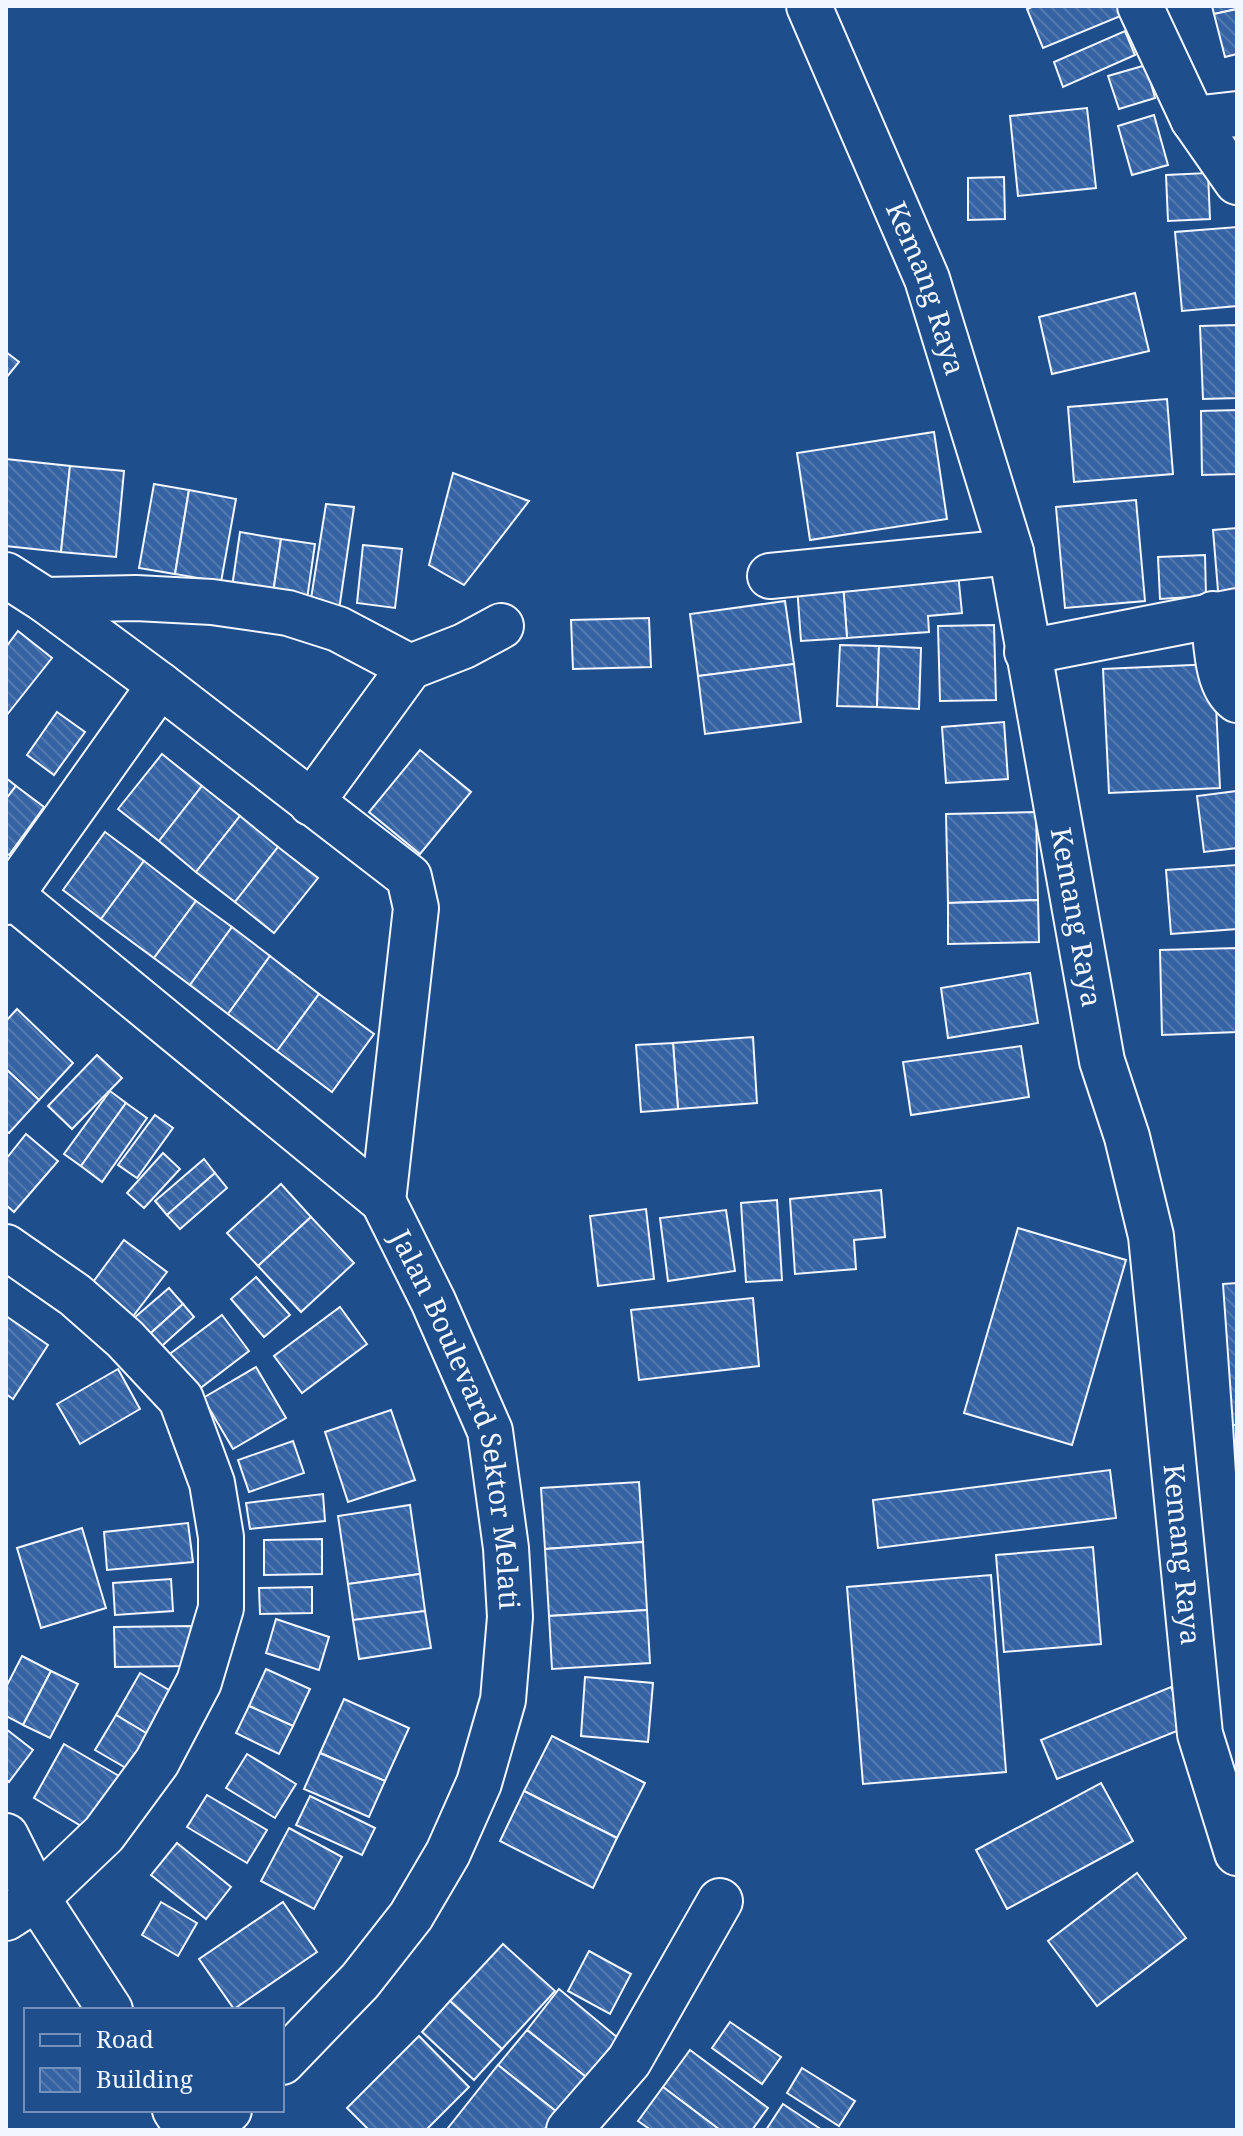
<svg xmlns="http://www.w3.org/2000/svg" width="1243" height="2136" font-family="'Noto Serif',serif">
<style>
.building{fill:url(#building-back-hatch);stroke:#f2f6ff;stroke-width:2}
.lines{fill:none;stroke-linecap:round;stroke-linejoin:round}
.street-casing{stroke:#f2f6ff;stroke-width:48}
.secondary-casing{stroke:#f2f6ff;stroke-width:48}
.street{stroke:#1f4e8c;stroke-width:44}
.secondary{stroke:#1f4e8c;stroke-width:44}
.labels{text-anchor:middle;stroke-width:6;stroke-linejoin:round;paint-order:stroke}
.street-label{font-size:28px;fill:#f2f6ff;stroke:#1f4e8c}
</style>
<defs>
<pattern id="building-back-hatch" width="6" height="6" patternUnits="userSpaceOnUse" patternTransform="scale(2)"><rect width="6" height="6" fill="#3563a3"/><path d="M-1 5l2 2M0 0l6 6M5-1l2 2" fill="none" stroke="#537ab1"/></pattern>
</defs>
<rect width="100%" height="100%" fill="#1f4e8c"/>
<g class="building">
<polygon points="1034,6 1120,6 1123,15 1043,48 1027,9"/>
<polygon points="1212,6 1237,6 1237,9 1214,14"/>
<polygon points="1237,9 1237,54 1225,57 1214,14"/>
<polygon points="1125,31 1135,55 1063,87 1054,62"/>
<polygon points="1146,65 1155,98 1119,109 1108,76"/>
<polygon points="1087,108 1096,188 1018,196 1010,116"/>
<polygon points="1154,115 1168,165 1132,175 1118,126"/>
<polygon points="1208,173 1210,219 1168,221 1166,175"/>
<polygon points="1004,177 1005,219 968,220 968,178"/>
<polygon points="1237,227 1237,306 1182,311 1175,232"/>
<polygon points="1135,293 1149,351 1052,374 1039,317"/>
<polygon points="1237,325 1237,398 1203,399 1200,326"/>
<polygon points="6,352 19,362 6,378"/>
<polygon points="1167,399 1173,474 1074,482 1068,407"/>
<polygon points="1237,410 1237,474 1202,475 1201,411"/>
<polygon points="934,432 947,519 810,540 797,453"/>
<polygon points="6,459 70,466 61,552 6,546"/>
<polygon points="70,466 124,471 116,557 61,552"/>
<polygon points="453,473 529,501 464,585 429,565"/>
<polygon points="154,484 189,490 175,574 139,568"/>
<polygon points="189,490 236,499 221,582 175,574"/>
<polygon points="1136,500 1145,601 1065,608 1056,507"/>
<polygon points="326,504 354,507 339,610 310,605"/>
<polygon points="1237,528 1237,601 1219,603 1213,530"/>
<polygon points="240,532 281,539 272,600 231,594"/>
<polygon points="281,539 315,544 306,606 272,600"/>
<polygon points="363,545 402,549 395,608 357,603"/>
<polygon points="1205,555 1206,596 1160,599 1158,557"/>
<polygon points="958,573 962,613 928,616 929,632 847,638 843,583"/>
<polygon points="843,583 847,638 801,641 797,586"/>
<polygon points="785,601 794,664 698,676 690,614"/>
<polygon points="649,618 651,667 573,669 571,620"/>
<polygon points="994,625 996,700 940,701 938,626"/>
<polygon points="18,631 52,658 6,716 6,647"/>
<polygon points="840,645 879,646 877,707 837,706"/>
<polygon points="879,646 921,648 919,709 877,707"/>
<polygon points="794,664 801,722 705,734 698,676"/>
<polygon points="1214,664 1220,788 1109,793 1103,669"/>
<polygon points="57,712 85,732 54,775 27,755"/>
<polygon points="1004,722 1008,779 946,783 942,727"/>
<polygon points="420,750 471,792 420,854 369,812"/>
<polygon points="162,754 202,786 159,841 118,809"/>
<polygon points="6,778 16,786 6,799"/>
<polygon points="16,786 44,807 9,855 6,853 6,799"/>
<polygon points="202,786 240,816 196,872 159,841"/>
<polygon points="1237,791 1237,848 1204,852 1197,796"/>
<polygon points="1036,812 1038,900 948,903 946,814"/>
<polygon points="240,816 278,847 235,902 196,872"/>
<polygon points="105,832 144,861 101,919 63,890"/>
<polygon points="278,847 318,878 274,933 235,902"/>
<polygon points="144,861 196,901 154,958 101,919"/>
<polygon points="1237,865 1237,929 1171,934 1166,870"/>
<polygon points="1038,900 1039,942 948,944 948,903"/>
<polygon points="196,901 232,927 190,985 154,958"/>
<polygon points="232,927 270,956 228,1014 190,985"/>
<polygon points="1237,948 1237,1032 1162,1035 1160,950"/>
<polygon points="270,956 319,994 277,1051 228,1014"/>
<polygon points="1030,973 1038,1023 948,1038 941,988"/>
<polygon points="319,994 374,1034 332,1092 277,1051"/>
<polygon points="17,1009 73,1063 39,1100 6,1069 6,1021"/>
<polygon points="753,1037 757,1103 678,1109 673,1043"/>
<polygon points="673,1043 678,1109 641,1112 636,1045"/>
<polygon points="1021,1046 1029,1097 911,1115 903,1062"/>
<polygon points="97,1055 122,1078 72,1129 48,1106"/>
<polygon points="6,1069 39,1100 9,1133 6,1131"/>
<polygon points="110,1091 126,1103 81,1166 64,1154"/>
<polygon points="126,1103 147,1118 102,1182 81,1166"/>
<polygon points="155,1115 173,1128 137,1178 118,1165"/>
<polygon points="26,1134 58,1161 14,1212 6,1205 6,1159"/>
<polygon points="163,1153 180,1169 144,1208 127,1193"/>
<polygon points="204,1159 215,1173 167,1215 155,1201"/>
<polygon points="215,1173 227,1188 180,1229 167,1215"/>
<polygon points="281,1184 311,1217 258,1266 227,1233"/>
<polygon points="881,1190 885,1237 854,1240 856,1269 795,1274 790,1199"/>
<polygon points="777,1200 782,1280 746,1282 741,1203"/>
<polygon points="646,1209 654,1279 598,1286 590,1216"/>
<polygon points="726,1210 735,1271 668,1281 660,1218"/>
<polygon points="311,1217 354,1263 301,1312 258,1266"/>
<polygon points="1018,1228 1126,1260 1072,1445 964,1413"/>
<polygon points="124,1240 167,1272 127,1324 85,1293"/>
<polygon points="256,1277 290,1315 264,1337 231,1299"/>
<polygon points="1237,1283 1237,1425 1233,1425 1223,1284"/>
<polygon points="169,1288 183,1304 142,1341 127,1324"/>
<polygon points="753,1298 759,1366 639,1380 631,1310"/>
<polygon points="183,1304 194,1317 153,1354 142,1341"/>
<polygon points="340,1307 367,1344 302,1393 274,1356"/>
<polygon points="222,1315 249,1351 190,1396 163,1359"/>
<polygon points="6,1316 48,1345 13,1399 6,1394"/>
<polygon points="256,1367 286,1418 233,1449 203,1398"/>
<polygon points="118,1369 140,1409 80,1444 57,1404"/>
<polygon points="391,1410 415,1480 348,1502 325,1432"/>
<polygon points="1233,1425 1237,1425 1237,1489"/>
<polygon points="293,1441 304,1473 249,1492 238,1460"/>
<polygon points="1110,1470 1116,1518 878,1548 873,1500"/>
<polygon points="639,1482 643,1542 545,1549 541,1488"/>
<polygon points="323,1494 325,1521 250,1529 246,1503"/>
<polygon points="410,1505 420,1574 348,1584 338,1516"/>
<polygon points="188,1523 193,1562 107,1570 104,1532"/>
<polygon points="82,1528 106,1608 41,1628 17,1548"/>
<polygon points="322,1539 322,1574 264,1575 264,1540"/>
<polygon points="643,1542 647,1610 549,1616 545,1549"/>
<polygon points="1093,1547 1101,1644 1004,1652 996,1555"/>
<polygon points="420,1574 425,1611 353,1620 348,1584"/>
<polygon points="991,1575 1006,1772 863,1784 847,1587"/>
<polygon points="171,1579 173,1611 115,1615 113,1583"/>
<polygon points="312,1587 312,1613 260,1614 259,1588"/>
<polygon points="647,1610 650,1663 552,1669 549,1616"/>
<polygon points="425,1611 431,1648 359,1659 353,1620"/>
<polygon points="276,1619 329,1637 319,1670 266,1653"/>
<polygon points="192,1626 192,1666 115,1667 114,1627"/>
<polygon points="22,1656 51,1671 23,1725 6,1716 6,1687"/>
<polygon points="266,1669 310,1689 293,1726 249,1706"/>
<polygon points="51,1671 78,1684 50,1738 23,1725"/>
<polygon points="140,1673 176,1694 151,1736 116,1715"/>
<polygon points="585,1677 653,1683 648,1742 581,1736"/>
<polygon points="1171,1687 1187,1727 1057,1779 1041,1740"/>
<polygon points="344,1699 409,1728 385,1781 320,1753"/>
<polygon points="249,1706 293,1726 279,1754 236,1733"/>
<polygon points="116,1715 151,1736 131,1771 95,1750"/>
<polygon points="6,1729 33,1750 9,1782 6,1779"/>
<polygon points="552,1736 645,1783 617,1838 524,1791"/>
<polygon points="64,1744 119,1776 88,1830 34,1798"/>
<polygon points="320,1753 385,1781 369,1817 304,1789"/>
<polygon points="247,1754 296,1784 275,1818 226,1788"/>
<polygon points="1101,1783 1133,1841 1007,1909 976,1850"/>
<polygon points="524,1791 617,1838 593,1888 500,1841"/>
<polygon points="207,1795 267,1830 247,1863 187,1827"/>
<polygon points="310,1796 375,1828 362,1855 296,1825"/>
<polygon points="289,1828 342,1857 314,1909 261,1881"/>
<polygon points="177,1843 231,1887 206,1919 151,1875"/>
<polygon points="1137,1873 1186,1938 1097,2006 1048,1941"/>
<polygon points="161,1902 197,1923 178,1956 142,1935"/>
<polygon points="283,1902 317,1952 234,2009 199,1959"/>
<polygon points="503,1944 555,1991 502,2049 450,2001"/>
<polygon points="589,1951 631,1974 610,2014 568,1991"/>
<polygon points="559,1989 618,2038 586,2077 527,2030"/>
<polygon points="450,2001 502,2049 474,2080 422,2032"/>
<polygon points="730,2022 781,2057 762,2084 712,2048"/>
<polygon points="527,2030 586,2077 558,2113 498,2065"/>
<polygon points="419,2036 469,2087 426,2130 369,2130 347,2108"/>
<polygon points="690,2050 768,2108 752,2130 720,2130 663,2087"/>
<polygon points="498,2065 558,2113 544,2130 451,2130 448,2128"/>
<polygon points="802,2068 855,2101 839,2126 787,2093"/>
<polygon points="663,2087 720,2130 651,2130 638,2121"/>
<polygon points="783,2104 822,2130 766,2130"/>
</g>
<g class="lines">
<defs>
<g id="street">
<polyline points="1140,6 1193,119 1237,182"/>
<polyline points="1193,119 1237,114"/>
<polyline points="6,575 45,600 160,685 409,877 416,908 383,1201"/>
<polyline points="770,576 1011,552"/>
<polyline points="45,600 136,598 212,602 288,613 338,629 410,667"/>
<path d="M1213,614C1217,640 1215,684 1237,700"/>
<polyline points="1027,652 1237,611"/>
<polyline points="311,803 410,667 464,646 501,626"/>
<path id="s1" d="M6,891L383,1201L433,1301L490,1431L506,1548L510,1617L503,1700L479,1783L448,1853L411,1916L360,1981L282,2062"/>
<polyline points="6,902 160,685"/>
<polyline points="6,1247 75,1295 125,1339 181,1399 212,1483 221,1537 221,1608 199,1682 157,1762 104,1834 37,1898 6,1918"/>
<polyline points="6,1836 37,1898 110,2010"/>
<polyline points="175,2110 188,2130"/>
<polyline points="207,2130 229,2110"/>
<polyline points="569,2130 629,2061 720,1901"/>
</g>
<g id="secondary">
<path id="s2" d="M809,6L927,279L1011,552L1102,1061L1127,1137L1151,1236L1200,1734L1237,1853"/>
</g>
</defs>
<use href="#street" class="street-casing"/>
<use href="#secondary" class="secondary-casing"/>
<use href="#street" class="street"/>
<use href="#secondary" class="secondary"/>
</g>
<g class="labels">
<g class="street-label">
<text dy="10" stroke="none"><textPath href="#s2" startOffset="306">Kemang Raya</textPath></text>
<text dy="10" stroke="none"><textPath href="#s2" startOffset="954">Kemang Raya</textPath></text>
<text dy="10" stroke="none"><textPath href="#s1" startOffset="722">Jalan Boulevard Sektor Melati</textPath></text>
<text dy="10" stroke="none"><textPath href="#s2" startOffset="1602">Kemang Raya</textPath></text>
</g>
</g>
<rect width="1243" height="2136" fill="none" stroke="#f2f6ff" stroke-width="16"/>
<rect x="24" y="2008" width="260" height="104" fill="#1f4e8c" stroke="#7391ba" stroke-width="2"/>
<rect x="40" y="2034" width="40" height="12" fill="#1f4e8c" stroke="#7391ba" stroke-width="2"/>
<text x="96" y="2048" font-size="24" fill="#f2f6ff">Road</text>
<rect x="40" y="2068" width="40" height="24" fill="url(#building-back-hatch)" stroke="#7391ba" stroke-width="2"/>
<text x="96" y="2088" font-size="24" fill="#f2f6ff">Building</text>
</svg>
